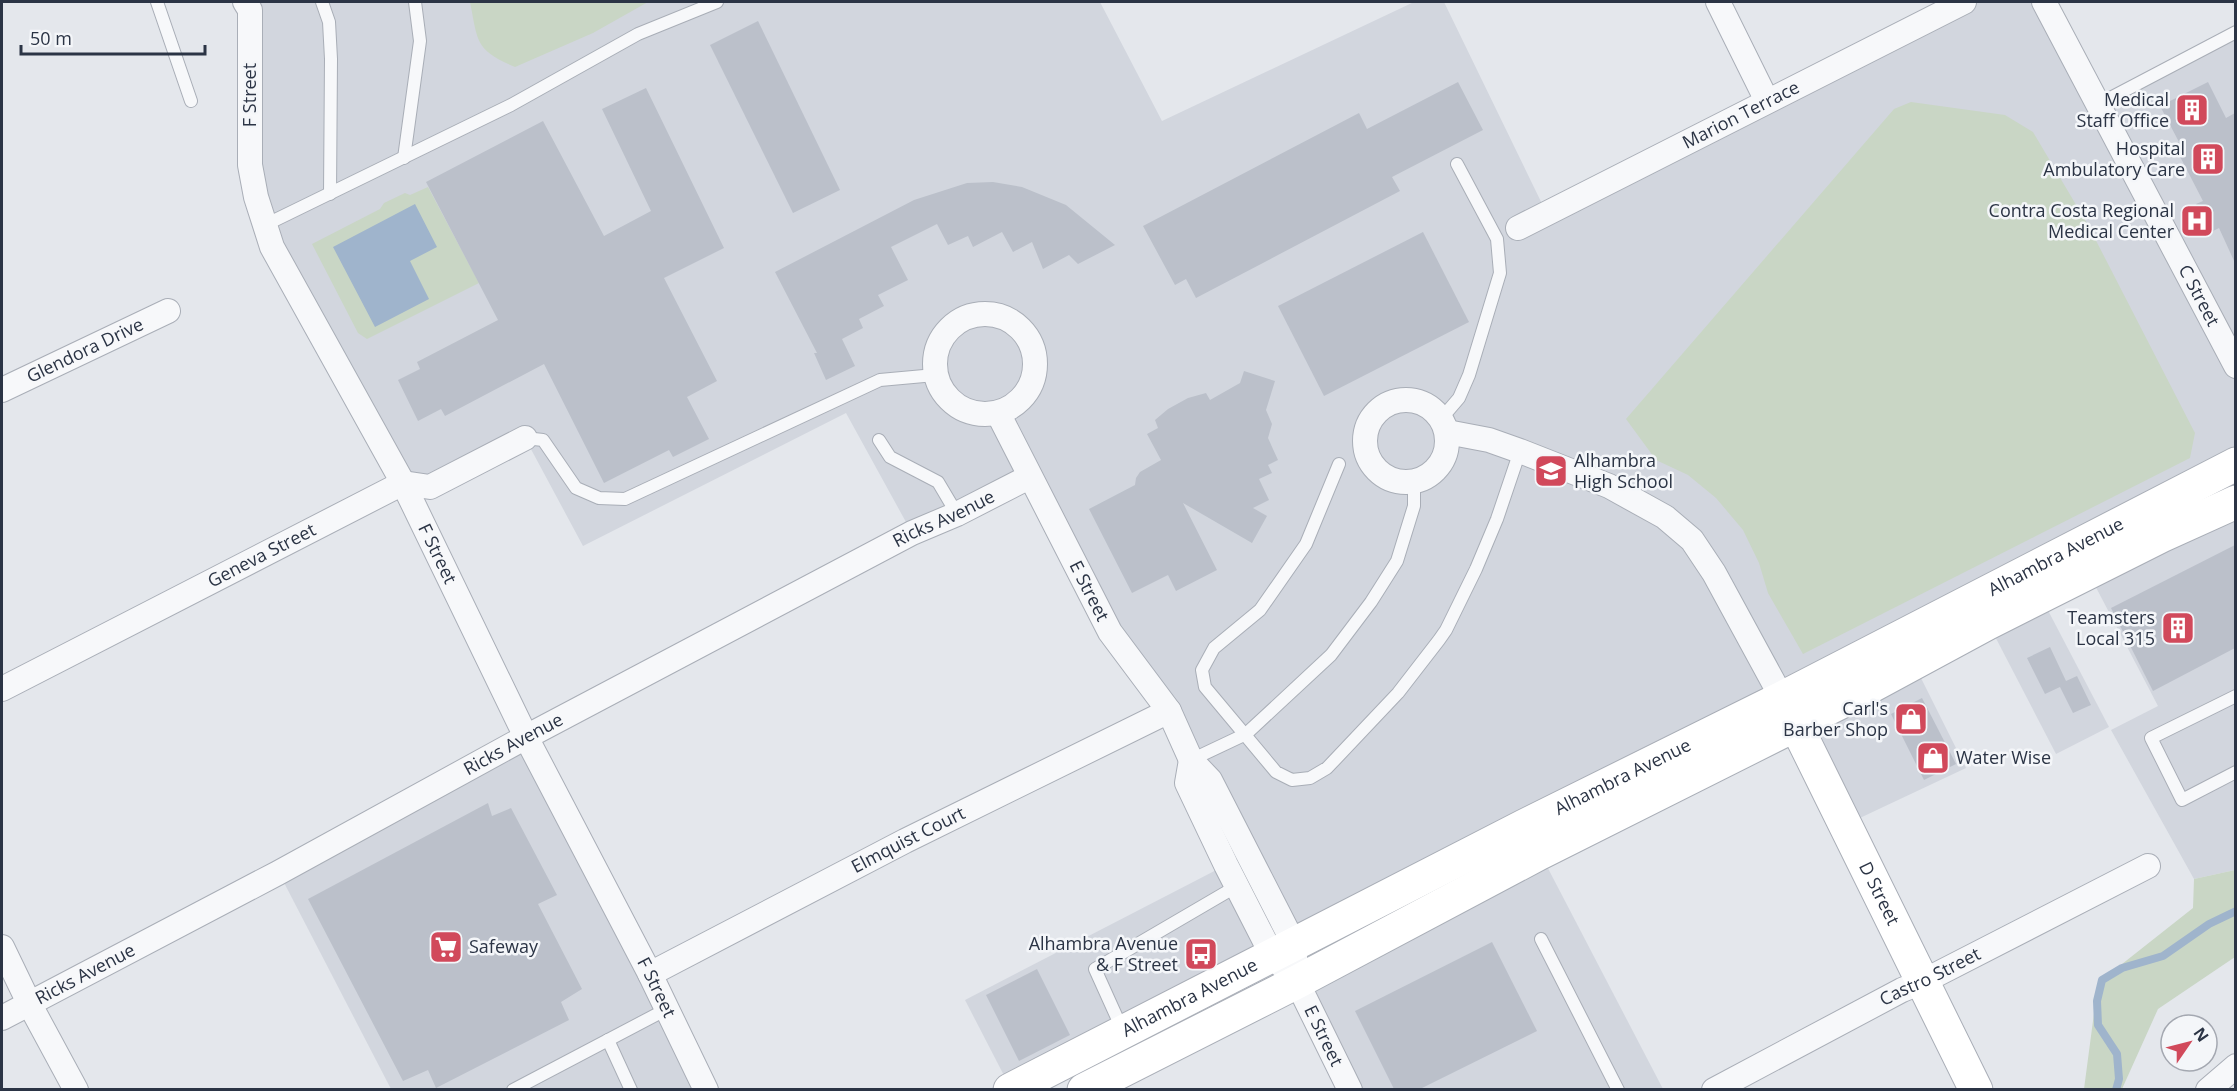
<svg xmlns="http://www.w3.org/2000/svg" width="2237" height="1091" font-family="'Open Sans',sans-serif">
<style>
.built{fill:#d2d6de}
.green{fill:#c9d6c5}
.water{fill:#9fb4cc}
.lines{fill:none;stroke-linecap:round;stroke-linejoin:round}
.stream{stroke:#9fb4cc;stroke-width:8}
.building{fill:#bbc0ca}
.lane-casing{stroke:#a9aeb7;stroke-width:14}
.street-casing{stroke:#a9aeb7;stroke-width:26}
.secondary-casing{stroke:#a9aeb7;stroke-width:35}
.lane{stroke:#f7f8fa;stroke-width:12}
.street{stroke:#f7f8fa;stroke-width:24}
.secondary{stroke:#fff;stroke-width:33}
.labels{text-anchor:middle;stroke-width:5;stroke-linejoin:round;paint-order:stroke}
.street-label{font-size:18px;fill:#2b3445;stroke:#f4f6f9}
.poi-label{font-size:18px;fill:#2b3445;stroke:#f4f6f9;text-anchor:end}
</style>
<rect width="100%" height="100%" fill="#e4e7ec"/>
<g class="built">
<polygon points="245,2 1100,2 1162,121 1414,2 1444,2 1547,214 1964,2 2044,2 2097,105 2235,32 2235,464 1294,944 1029,477 912,533 846,413 583,546 525,438 430,487 403,483 265,225"/>
<polygon points="2235,502 2235,870 2194,879 2111,730 2158,706 2089,574"/>
<polygon points="2041,597 2109,727 2056,754 1988,623"/>
<polygon points="1914,664 1966,768 1845,825 1795,726"/>
<polygon points="526,737 706,1089 391,1089 279,873"/>
<polygon points="1540,853 1663,1089 1350,1089 1297,982"/>
<polygon points="1226,865 1272,955 1011,1089 965,1000"/>
</g>
<g class="green">
<path d="M470,2H648L593,33L515,67C475,50 478,42 470,2Z"/>
<polygon points="1911,102 2005,115 2033,132 2088,225 2195,433 2190,458 1803,654 1768,593 1759,563 1743,530 1716,498 1688,475 1656,460 1626,419 1894,109"/>
<polygon points="428,187 479,283 367,339 358,333 312,244 380,209 384,203 405,193 410,195"/>
<polygon points="2235,870 2235,957 2158,1009 2122,1089 2084,1089 2098,983 2193,908 2194,879"/>
</g>
<polygon class="water" points="415,204 437,247 410,261 429,299 375,327 333,247"/>
<g class="lines">
<polyline class="stream" points="2116,1090 2119,1079 2117,1054 2098,1025 2097,1001 2102,980 2122,968 2163,956 2209,924 2236,911"/>
</g>
<g class="building">
<polygon points="758,21 840,190 793,213 710,45"/>
<polygon points="1458,82 1483,130 1392,177 1400,191 1196,298 1186,279 1175,285 1143,226 1359,113 1367,129"/>
<polygon points="2208,82 2226,118 2235,113 2235,263 2219,228 2211,232 2196,204 2203,201 2174,145 2179,142 2160,106"/>
<polygon points="646,88 724,248 664,278 717,381 687,397 709,439 673,457 669,450 604,483 544,364 445,416 441,409 418,421 398,380 420,369 417,362 498,320 426,182 543,121 604,236 651,211 602,109"/>
<polygon points="993,182 1022,187 1066,205 1115,245 1078,264 1069,255 1043,269 1032,242 1013,252 1002,232 973,247 968,236 948,245 937,224 891,247 908,280 878,295 884,306 859,319 863,328 842,339 855,366 826,380 814,353 817,353 775,272 914,200 967,183"/>
<polygon points="1423,232 1469,322 1324,396 1278,306"/>
<polygon points="1244,371 1275,381 1266,410 1272,424 1268,438 1278,460 1268,465 1272,473 1259,479 1269,500 1253,508 1267,516 1252,543 1183,503 1217,570 1176,591 1168,575 1132,593 1089,509 1135,485 1136,478 1140,472 1161,460 1147,434 1158,428 1155,420 1168,409 1188,398 1206,393 1210,400 1240,383"/>
<polygon points="2235,545 2235,648 2153,691 2111,608"/>
<polygon points="2050,647 2066,681 2077,676 2091,705 2073,713 2060,687 2045,694 2027,658"/>
<polygon points="1922,698 1956,764 1924,780 1891,714"/>
<polygon points="488,803 492,816 511,808 557,895 538,904 582,989 561,1002 569,1020 436,1088 428,1070 403,1081 308,899"/>
<polygon points="1492,942 1537,1031 1420,1089 1394,1089 1355,1011"/>
<polygon points="1037,969 1070,1035 1019,1061 986,995"/>
</g>
<g class="lines">
<defs>
<g id="lane">
<polyline points="157,2 191,101"/>
<polyline points="322,2 329,22 331,59 330,194"/>
<polyline points="2097,105 2236,32"/>
<polyline points="404,158 420,41 415,2"/>
<polyline points="265,225 511,105 638,34 717,2"/>
<polyline points="1441,419 1459,398 1469,375 1500,273 1497,239 1457,164"/>
<polyline points="525,438 543,440 576,488 599,498 625,499 880,380 935,375"/>
<polyline points="879,440 890,457 938,482 957,514"/>
<polyline points="1339,464 1306,544 1260,610 1214,648 1202,670 1205,687 1276,772 1292,780 1310,778 1327,768 1398,693 1439,640 1446,630 1476,569 1497,519 1520,451"/>
<polyline points="2236,696 2151,738 2182,800 2236,772"/>
<polyline points="1191,760 1246,734 1331,655 1371,602 1397,561 1414,506 1414,481"/>
<polyline points="1541,939 1618,1090"/>
<polyline points="1123,1031 1095,969 1237,886"/>
<polyline points="608,1040 631,1090"/>
<polyline points="513,1090 667,1009"/>
</g>
<g id="street">
<path id="s1" d="M245,2L250,10V165L256,197L272,247L403,483L526,737L650,974L706,1090"/>
<polyline points="1718,2 1767,101"/>
<path id="s2" d="M2044,2L2236,366"/>
<path id="s3" d="M1518,228L1964,2"/>
<circle cx="985" cy="364" r="50"/>
<path id="s4" d="M2,390L168,311"/>
<circle cx="1406" cy="441" r="41"/>
<path id="s5" d="M998,413L1110,632L1169,711L1191,760L1210,780L1294,944L1297,982"/>
<polyline points="1447,432 1489,440 1520,451 1609,486 1665,517 1692,540 1714,573 1782,698"/>
<path id="s6" d="M2,689L403,483L430,487L525,438"/>
<path id="s7" d="M1191,760L1187,783L1226,865L1272,955L1297,982L1350,1090"/>
<polyline points="2,947 29,1003 76,1090"/>
<path id="s8" d="M650,974L905,841L1169,711"/>
<path id="s9" d="M2,1018L278,873L526,737L912,533L957,514L1029,477"/>
<path id="s10" d="M1714,1090L1902,990L1922,982L2148,866"/>
<polyline points="2208,1090 2236,1066"/>
</g>
<g id="secondary">
<path id="s11" d="M1787,707L1976,1090"/>
<path id="s12" d="M1010,1090L1524,826L1782,698L2236,464"/>
<polyline points="1084,1090 1297,982 1540,853 1851,697 1988,623 2161,536 2236,502"/>
</g>
</defs>
<use href="#lane" class="lane-casing"/>
<use href="#street" class="street-casing"/>
<use href="#secondary" class="secondary-casing"/>
<use href="#lane" class="lane"/>
<use href="#street" class="street"/>
<use href="#secondary" class="secondary"/>
</g>
<defs>
<symbol id="building-square" viewBox="-11 -11 22 22"><rect x="-9" y="-9" width="18" height="18" rx="4" fill="#d1495b" stroke="#f4f6f9"/><path d="M-4-6H4V6H1V3H-1V6H-4ZM-2.5-4.3h1.7v1.8h-1.7ZM.8-4.3h1.7v1.8H.8ZM-2.5-1h1.7V.8h-1.7ZM.8-1h1.7V.8H.8Z" fill="#fff"/></symbol>
<symbol id="hospital-square" viewBox="-11 -11 22 22"><rect x="-9" y="-9" width="18" height="18" rx="4" fill="#d1495b" stroke="#f4f6f9"/><path d="M-5-5h3v3.5h4V-5h3V5h-3V1.5h-4V5h-3Z" fill="#fff"/></symbol>
<symbol id="school-square" viewBox="-11 -11 22 22"><rect x="-9" y="-9" width="18" height="18" rx="4" fill="#d1495b" stroke="#f4f6f9"/><path d="M0-5L7-2L0 1L-7-2ZM-4 1L0 2.5L4 1V4Q0 6-4 4Z" fill="#fff"/></symbol>
<symbol id="shop-square" viewBox="-11 -11 22 22"><rect x="-9" y="-9" width="18" height="18" rx="4" fill="#d1495b" stroke="#f4f6f9"/><path d="M-5-2.5h2.3a2.7 3.5 0 0 1 5.4 0H5L5.5 6h-11ZM-1.5-2.5h3a1.5 2.3 0 0 0-3 0Z" fill="#fff"/></symbol>
<symbol id="supermarket-square" viewBox="-11 -11 22 22"><rect x="-9" y="-9" width="18" height="18" rx="4" fill="#d1495b" stroke="#f4f6f9"/><path d="M-6-5.5h2.5l.6 2H6L4.5 2H-2.5L-4.4-4H-6ZM-1.5 3.2a1.3 1.3 0 1 0 .1 0ZM3 3.2a1.3 1.3 0 1 0 .1 0Z" fill="#fff"/></symbol>
<symbol id="bus-square" viewBox="-11 -11 22 22"><rect x="-9" y="-9" width="18" height="18" rx="4" fill="#d1495b" stroke="#f4f6f9"/><path d="M-5-6H5V4H4V6H2V4H-2V6H-4V4H-5ZM-3.5-4V0h7V-4ZM-3.5 1.2v1.5H-2V1.2ZM2 1.2v1.5H3.5V1.2Z" fill="#fff"/></symbol>
</defs>
<g fill-rule="evenodd">
<use href="#building-square" x="2173" y="91" width="38" height="38"/>
<use href="#building-square" x="2189" y="140" width="38" height="38"/>
<use href="#hospital-square" x="2178" y="202" width="38" height="38"/>
<use href="#school-square" x="1532" y="452" width="38" height="38"/>
<use href="#building-square" x="2159" y="609" width="38" height="38"/>
<use href="#shop-square" x="1892" y="700" width="38" height="38"/>
<use href="#shop-square" x="1914" y="739" width="38" height="38"/>
<use href="#supermarket-square" x="427" y="928" width="38" height="38"/>
<use href="#bus-square" x="1182" y="935" width="38" height="38"/>
</g>
<g class="labels">
<g class="street-label">
<text transform="translate(250 95) rotate(-90)" y="6">F Street</text>
<text dy="6" stroke="none"><textPath href="#s3" startOffset="250">Marion Terrace</textPath></text>
<text dy="6" stroke="none"><textPath href="#s2" startOffset="332">C Street</textPath></text>
<text dy="6" stroke="none"><textPath href="#s4" startOffset="92">Glendora Drive</textPath></text>
<text dy="6" stroke="none"><textPath href="#s9" startOffset="1066">Ricks Avenue</textPath></text>
<text dy="6" stroke="none"><textPath href="#s1" startOffset="598">F Street</textPath></text>
<text dy="6" stroke="none"><textPath href="#s6" startOffset="292">Geneva Street</textPath></text>
<text dy="6" stroke="none"><textPath href="#s12" startOffset="1174">Alhambra Avenue</textPath></text>
<text dy="6" stroke="none"><textPath href="#s5" startOffset="200">E Street</textPath></text>
<text dy="6" stroke="none"><textPath href="#s9" startOffset="580">Ricks Avenue</textPath></text>
<text dy="6" stroke="none"><textPath href="#s12" startOffset="688">Alhambra Avenue</textPath></text>
<text dy="6" stroke="none"><textPath href="#s8" startOffset="291">Elmquist Court</textPath></text>
<text dy="6" stroke="none"><textPath href="#s11" startOffset="208">D Street</textPath></text>
<text dy="6" stroke="none"><textPath href="#s9" startOffset="94">Ricks Avenue</textPath></text>
<text dy="6" stroke="none"><textPath href="#s10" startOffset="244">Castro Street</textPath></text>
<text dy="6" stroke="none"><textPath href="#s1" startOffset="1084">F Street</textPath></text>
<text dy="6" stroke="none"><textPath href="#s12" startOffset="202">Alhambra Avenue</textPath></text>
<text dy="6" stroke="none"><textPath href="#s7" startOffset="312">E Street</textPath></text>
</g>
<g class="poi-label">
<text x="2169" y="106">Medical<tspan x="2169" dy="21">Staff Office</tspan></text>
<text x="2185" y="155">Hospital<tspan x="2185" dy="21">Ambulatory Care</tspan></text>
<text x="2174" y="217">Contra Costa Regional<tspan x="2174" dy="21">Medical Center</tspan></text>
<text x="1574" y="467" text-anchor="start">Alhambra<tspan x="1574" dy="21">High School</tspan></text>
<text x="2155" y="624">Teamsters<tspan x="2155" dy="21">Local 315</tspan></text>
<text x="1888" y="715">Carl's<tspan x="1888" dy="21">Barber Shop</tspan></text>
<text x="1956" y="764" text-anchor="start">Water Wise</text>
<text x="1178" y="950">Alhambra Avenue<tspan x="1178" dy="21">&amp; F Street</tspan></text>
<text x="469" y="953" text-anchor="start">Safeway</text>
</g>
</g>
<rect width="2237" height="1091" fill="none" stroke="#2b3445" stroke-width="6"/>
<g transform="translate(2189 1043) rotate(55)"><circle r="28" fill="#f4f6f9" stroke="#a4a8b1" stroke-width="1.5"/>
<path d="M0-4.5L10 22L0 15L-10 22Z" fill="#d1495b"/>
<text y="-9" font-size="16" font-weight="bold" text-anchor="middle" fill="#2b3445">N</text>
</g>
<path d="M21 45v9h184v-9" fill="none" stroke="#2b3445" stroke-width="3"/>
<text x="30" y="45" font-size="18" fill="#2b3445" stroke="#f4f6f9" stroke-width="4.5" paint-order="stroke">50 m</text>
</svg>
